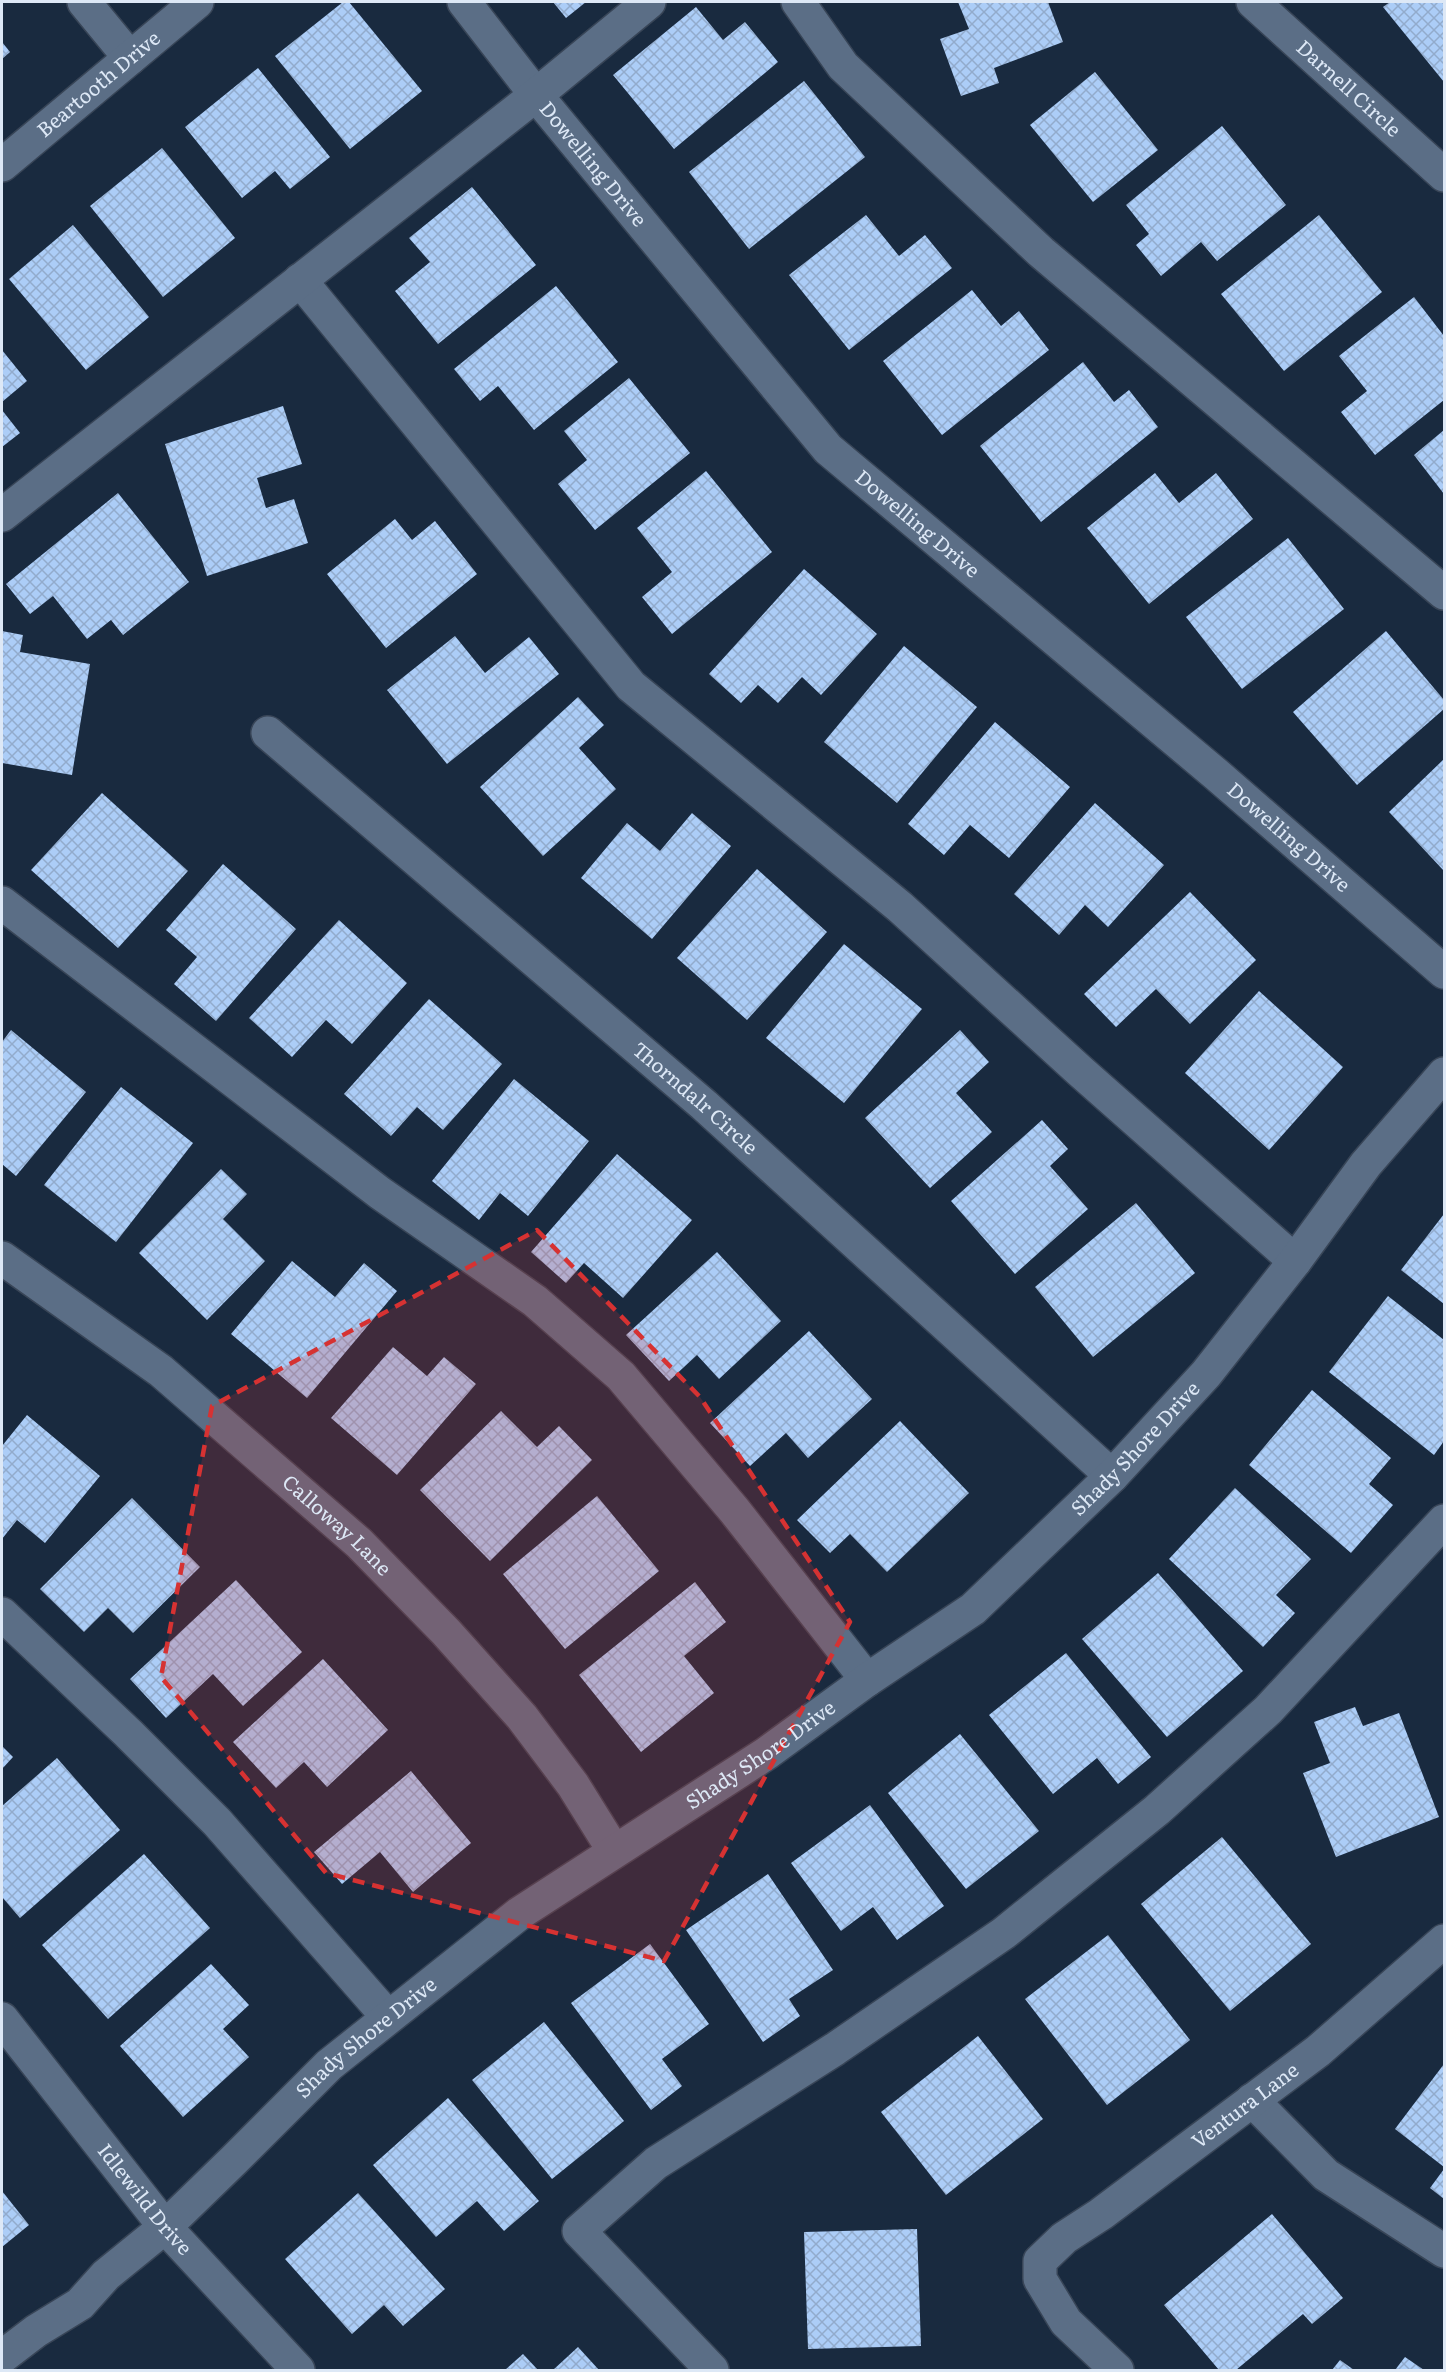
<svg xmlns="http://www.w3.org/2000/svg" width="1446" height="2372" font-family="Literata,serif">
<style>
.building{fill:url(#building-cross-hatch)}
.lines{fill:none;stroke-linecap:round;stroke-linejoin:round}
.minor-casing{stroke:#384557;stroke-width:36}
.minor{stroke:#5b6e86;stroke-width:33}
.marked{fill:#d63232;fill-opacity:0.2;stroke:#d63232;stroke-width:4.5;stroke-dasharray:12 8;stroke-linejoin:round}
.labels{text-anchor:middle;stroke-width:6;stroke-linejoin:round;paint-order:stroke}
.street-label{font-size:20px;fill:#dde8f6;stroke:#102035}
</style>
<defs>
<pattern id="building-cross-hatch" width="8" height="8" patternUnits="userSpaceOnUse" patternTransform="scale(1.5)"><rect width="8" height="8" fill="#accdf7"/><path d="M0 0l8 8M0 8l8-8" fill="none" stroke="#92abcc"/></pattern>
</defs>
<rect width="100%" height="100%" fill="#192a3f"/>
<g class="building">
<polygon points="343,2 349,2 422,91 350,149 275,56"/>
<polygon points="553,2 586,2 566,18"/>
<polygon points="958,2 1048,2 1063,42 994,68 999,83 961,96 940,39 969,29"/>
<polygon points="1390,2 1444,2 1444,82 1383,7"/>
<polygon points="696,7 723,40 745,22 778,62 674,149 613,75"/>
<polygon points="2,42 10,52 2,59"/>
<polygon points="258,68 330,157 290,189 275,171 242,198 185,127"/>
<polygon points="1095,72 1158,150 1093,202 1030,125"/>
<polygon points="804,81 865,157 749,249 689,172"/>
<polygon points="1222,126 1286,205 1217,261 1201,242 1161,276 1136,245 1149,234 1126,205"/>
<polygon points="162,148 235,238 163,297 90,206"/>
<polygon points="472,187 536,265 438,344 395,291 430,262 409,238"/>
<polygon points="866,215 899,256 925,235 952,268 849,350 789,275"/>
<polygon points="1319,215 1382,292 1284,371 1221,294"/>
<polygon points="73,225 149,317 86,370 9,279"/>
<polygon points="556,286 618,362 534,430 498,386 480,401 454,369"/>
<polygon points="972,290 1001,326 1019,311 1049,350 942,435 883,361"/>
<polygon points="1414,297 1444,336 1444,400 1375,455 1341,412 1367,391 1339,356"/>
<polygon points="2,350 27,381 2,402"/>
<polygon points="1083,362 1114,402 1129,390 1158,427 1041,522 980,446"/>
<polygon points="629,378 690,453 595,530 558,484 587,460 564,431"/>
<polygon points="283,406 302,464 257,478 266,508 294,499 308,543 207,576 165,444"/>
<polygon points="2,410 20,433 2,447"/>
<polygon points="1444,430 1444,494 1414,455"/>
<polygon points="706,471 772,552 672,634 642,597 672,572 637,528"/>
<polygon points="1155,473 1179,503 1216,473 1253,519 1149,604 1087,528"/>
<polygon points="118,493 189,582 123,635 111,620 87,639 53,596 30,614 6,584"/>
<polygon points="395,519 412,540 435,521 477,574 386,648 327,574"/>
<polygon points="1288,538 1344,609 1242,689 1186,617"/>
<polygon points="804,569 877,634 821,695 802,677 778,703 758,685 741,703 709,674"/>
<polygon points="2,631 23,635 20,652 90,664 72,775 2,763"/>
<polygon points="1386,631 1444,700 1444,709 1357,785 1293,712"/>
<polygon points="455,636 485,673 529,637 559,674 447,764 387,690"/>
<polygon points="904,646 977,707 897,803 824,742"/>
<polygon points="578,697 604,725 579,748 616,789 543,856 480,787"/>
<polygon points="995,722 1070,787 1009,858 970,825 944,855 908,824"/>
<polygon points="1444,759 1444,871 1389,812"/>
<polygon points="102,793 188,871 118,948 31,870"/>
<polygon points="1095,803 1164,865 1108,927 1085,905 1059,935 1014,894"/>
<polygon points="692,813 731,846 652,939 581,878 627,823 660,851"/>
<polygon points="223,864 296,929 216,1021 174,984 197,957 166,930"/>
<polygon points="757,869 827,932 747,1020 677,958"/>
<polygon points="1190,892 1256,960 1190,1024 1156,989 1116,1027 1084,994"/>
<polygon points="339,920 407,983 352,1044 326,1020 292,1057 249,1018"/>
<polygon points="844,944 922,1009 844,1103 766,1038"/>
<polygon points="1259,991 1343,1067 1269,1150 1185,1073"/>
<polygon points="429,999 502,1064 443,1130 417,1107 391,1136 344,1094"/>
<polygon points="11,1030 86,1092 16,1176 2,1164 2,1042"/>
<polygon points="960,1030 989,1062 956,1093 992,1132 930,1188 865,1118"/>
<polygon points="514,1079 589,1141 528,1216 500,1193 479,1220 432,1181"/>
<polygon points="121,1087 193,1143 116,1242 44,1185"/>
<polygon points="1042,1120 1068,1149 1050,1166 1088,1209 1015,1274 951,1201"/>
<polygon points="617,1154 692,1220 623,1298 584,1263 566,1283 531,1252"/>
<polygon points="221,1169 247,1194 223,1219 265,1261 207,1320 139,1253"/>
<polygon points="1136,1203 1195,1273 1093,1357 1035,1287"/>
<polygon points="1444,1214 1444,1304 1401,1270"/>
<polygon points="717,1252 781,1321 719,1379 697,1355 669,1381 626,1335"/>
<polygon points="292,1261 335,1297 364,1263 397,1291 307,1398 231,1334"/>
<polygon points="1388,1296 1444,1340 1444,1441 1434,1455 1329,1372"/>
<polygon points="809,1331 872,1399 808,1458 786,1433 750,1466 710,1423"/>
<polygon points="393,1347 427,1376 444,1357 476,1384 397,1475 331,1418"/>
<polygon points="1312,1390 1391,1458 1369,1484 1393,1505 1351,1553 1249,1465"/>
<polygon points="501,1411 537,1447 559,1426 592,1460 490,1561 420,1490"/>
<polygon points="27,1415 100,1476 45,1543 17,1520 2,1539 2,1446"/>
<polygon points="900,1421 969,1493 887,1572 850,1534 830,1553 797,1520"/>
<polygon points="1235,1488 1311,1559 1276,1595 1295,1613 1263,1647 1169,1559"/>
<polygon points="597,1496 659,1571 565,1649 503,1574"/>
<polygon points="132,1498 200,1567 133,1633 108,1608 84,1632 40,1589"/>
<polygon points="1158,1573 1243,1671 1167,1737 1082,1639"/>
<polygon points="236,1580 302,1652 243,1706 213,1674 166,1718 130,1679"/>
<polygon points="695,1582 726,1622 684,1656 714,1693 641,1752 579,1675"/>
<polygon points="1066,1653 1151,1757 1118,1784 1097,1758 1053,1794 989,1715"/>
<polygon points="323,1659 388,1730 327,1787 304,1762 276,1788 233,1742"/>
<polygon points="1355,1707 1363,1726 1399,1713 1439,1817 1336,1857 1303,1773 1330,1763 1314,1722"/>
<polygon points="960,1734 1039,1831 966,1889 888,1793"/>
<polygon points="2,1746 13,1757 2,1769"/>
<polygon points="57,1758 120,1830 20,1918 2,1897 2,1806"/>
<polygon points="411,1771 471,1843 413,1892 380,1852 342,1884 314,1852"/>
<polygon points="870,1805 944,1906 897,1940 873,1907 841,1931 791,1863"/>
<polygon points="1222,1837 1311,1944 1230,2011 1141,1904"/>
<polygon points="144,1854 210,1928 108,2019 42,1945"/>
<polygon points="768,1874 833,1970 789,1999 800,2016 763,2042 686,1930"/>
<polygon points="1108,1935 1190,2040 1107,2105 1025,1999"/>
<polygon points="650,1944 709,2024 662,2059 682,2086 651,2110 571,2003"/>
<polygon points="211,1964 249,2005 223,2029 249,2057 183,2117 120,2046"/>
<polygon points="544,2022 624,2121 552,2179 472,2080"/>
<polygon points="978,2036 1043,2119 946,2195 881,2112"/>
<polygon points="1444,2064 1444,2167 1395,2129"/>
<polygon points="448,2098 539,2201 504,2231 477,2201 436,2237 373,2165"/>
<polygon points="1444,2169 1444,2199 1430,2188"/>
<polygon points="2,2191 29,2225 2,2247"/>
<polygon points="358,2193 445,2289 403,2326 384,2305 352,2334 285,2259"/>
<polygon points="1272,2214 1343,2298 1312,2324 1303,2314 1236,2370 1219,2370 1164,2305"/>
<polygon points="917,2229 921,2346 808,2349 804,2232"/>
<polygon points="578,2347 599,2370 553,2370"/>
<polygon points="523,2354 538,2370 505,2370"/>
<polygon points="1405,2357 1424,2370 1395,2370"/>
<polygon points="1340,2360 1354,2370 1332,2370"/>
</g>
<g class="lines">
<defs>
<g id="minor">
<polyline points="84,2 130,58"/>
<path id="s1" d="M464,2L536,95L828,449L1217,775L1444,972"/>
<polyline points="798,2 843,66 1041,252 1444,593"/>
<path id="s2" d="M1253,2L1444,175"/>
<path id="s3" d="M2,165L197,2"/>
<polyline points="300,280 631,686 900,907 1080,1071 1295,1261"/>
<polyline points="2,515 536,95 649,2"/>
<path id="s4" d="M268,733L704,1105L1112,1476"/>
<polyline points="2,903 380,1193 535,1301 621,1376 734,1510 867,1680"/>
<path id="s5" d="M2,1258L161,1371L359,1543L446,1632L522,1717L573,1785L614,1851"/>
<polyline points="2,1614 128,1733 217,1822 388,2017"/>
<path id="s6" d="M2,2019L165,2227L298,2370"/>
<polyline points="1252,2100 1326,2175 1444,2251"/>
<path id="s7" d="M2,2357L36,2331L80,2304L106,2275L165,2227L234,2160L329,2065L520,1913L767,1753L867,1680L973,1609L1112,1476L1206,1374L1295,1261L1366,1164L1444,1074"/>
<polyline points="712,2370 579,2231 656,2163 835,2049 1004,1933 1157,1810 1268,1710 1444,1521"/>
<path id="s8" d="M1117,2370L1066,2322L1040,2279V2261L1064,2238L1101,2214L1318,2051L1444,1941"/>
</g>
</defs>
<use href="#minor" class="minor-casing"/>
<use href="#minor" class="minor"/>
</g>
<path class="marked" d="M537,1230L700,1397L850,1622L664,1961L326,1873L161,1677L212,1406Z"/>
<g class="labels">
<g class="street-label">
<text dy="7" stroke="none"><textPath href="#s3" startOffset="126">Beartooth Drive</textPath></text>
<text dy="7" stroke="none"><textPath href="#s2" startOffset="129">Darnell Circle</textPath></text>
<text dy="7" stroke="none"><textPath href="#s1" startOffset="207">Dowelling Drive</textPath></text>
<text dy="7" stroke="none"><textPath href="#s1" startOffset="693">Dowelling Drive</textPath></text>
<text dy="7" stroke="none"><textPath href="#s1" startOffset="1179">Dowelling Drive</textPath></text>
<text dy="7" stroke="none"><textPath href="#s4" startOffset="562">Thorndalr Circle</textPath></text>
<text dy="7" stroke="none"><textPath href="#s7" startOffset="1458">Shady Shore Drive</textPath></text>
<text dy="7" stroke="none"><textPath href="#s5" startOffset="429">Calloway Lane</textPath></text>
<text dy="7" stroke="none"><textPath href="#s7" startOffset="972">Shady Shore Drive</textPath></text>
<text dy="7" stroke="none"><textPath href="#s7" startOffset="486">Shady Shore Drive</textPath></text>
<text dy="7" stroke="none"><textPath href="#s8" startOffset="396">Ventura Lane</textPath></text>
<text dy="7" stroke="none"><textPath href="#s6" startOffset="230">Idlewild Drive</textPath></text>
</g>
</g>
<rect width="1446" height="2372" fill="none" stroke="#dde8f6" stroke-width="6"/>
</svg>
